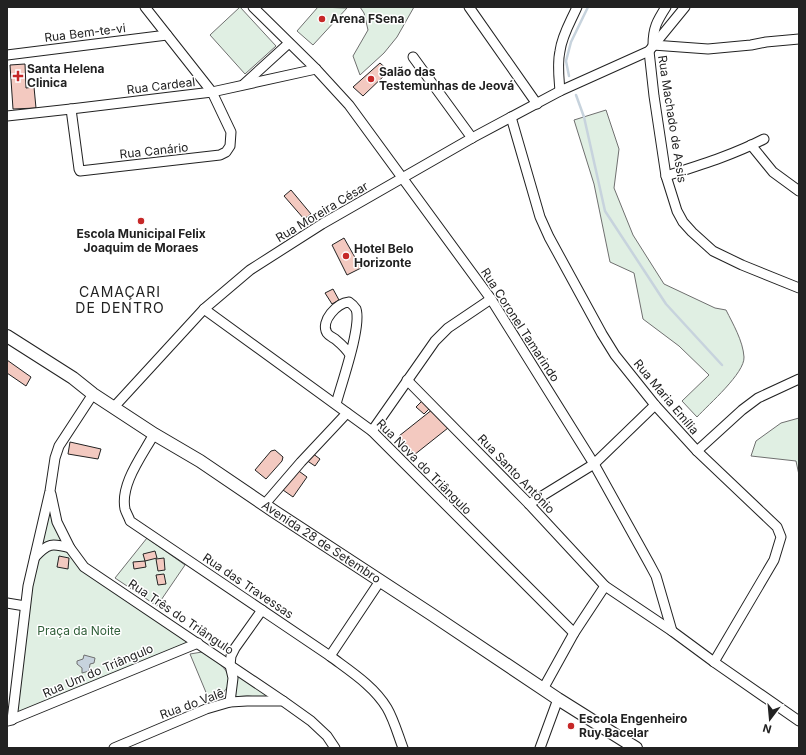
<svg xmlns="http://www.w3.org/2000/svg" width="806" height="755" font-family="Inter,sans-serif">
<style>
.green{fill:#e0efe3;stroke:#6f6f6f}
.water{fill:#c7d3dd;stroke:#6f6f6f}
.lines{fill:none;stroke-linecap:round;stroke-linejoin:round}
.stream{stroke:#c7d3dd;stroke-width:2.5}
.building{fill:#f3c9c0;stroke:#222}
.minor-casing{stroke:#222;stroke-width:11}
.major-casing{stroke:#222;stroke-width:14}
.minor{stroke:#fff;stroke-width:9}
.major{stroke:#fff;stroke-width:12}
.poi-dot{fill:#c62828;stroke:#fff;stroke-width:1.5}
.labels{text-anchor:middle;stroke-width:3;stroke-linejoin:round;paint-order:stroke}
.poi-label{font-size:12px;font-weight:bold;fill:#222;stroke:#fff;text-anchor:start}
.street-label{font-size:12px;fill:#222;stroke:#fff}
.park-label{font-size:12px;fill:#2f5e38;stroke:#fff}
.quarter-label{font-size:14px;letter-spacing:1px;fill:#222;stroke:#fff}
</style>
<rect width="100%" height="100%" fill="#fff"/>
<g class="green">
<polygon points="240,7 276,46 245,74 210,35"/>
<polygon points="318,7 347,8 313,45 297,31"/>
<polygon points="360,7 414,7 397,37 384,53 360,75 353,56 368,30 364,13"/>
<path d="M606,110L619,149L614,188L633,235L664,284L715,308L726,310C733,324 743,341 744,357C745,373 709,404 697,417L682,401L709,375L679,346L643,319L634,273L610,262L594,184L574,120Z"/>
<polygon points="799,418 799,475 796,461 751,456 756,441 781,423"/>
<polygon points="50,497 52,522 84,569 192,642 15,715 30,587"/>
<polygon points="147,538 185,565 157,606 115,578"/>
<path d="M202,652C227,666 244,683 210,702L190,654Z"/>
<polygon points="236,673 274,699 248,696 231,697"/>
</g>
<polygon class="water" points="84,655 95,658 94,663 90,664 89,671 82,673 82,668 77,664 77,661 83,659"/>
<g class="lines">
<g class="stream">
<polyline points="569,76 566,61 571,42 588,7"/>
<polyline points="576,95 584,117 605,211 666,304 722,365"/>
</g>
</g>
<g class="building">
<polygon points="380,63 389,71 363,96 353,87"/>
<polygon points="25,64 26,88 34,87 36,108 13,109 10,65"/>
<polygon points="291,190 311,214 304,219 284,196"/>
<polygon points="344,238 361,268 347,275 332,245"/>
<polygon points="333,289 339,300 332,304 325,293"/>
<polygon points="7,360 31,377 26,386 7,373"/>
<polygon points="422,401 430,408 424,414 416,407"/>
<polygon points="433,409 448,428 414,455 399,436"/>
<polygon points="70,442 101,449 98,459 68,454"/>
<polygon points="275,450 283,457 282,461 266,479 255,470 271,451"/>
<polygon points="312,453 320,459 315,466 306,460"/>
<polygon points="296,469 307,477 293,497 283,490"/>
<polygon points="155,551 157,558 145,561 143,554"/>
<polygon points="59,556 69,558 68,569 57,567"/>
<polygon points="164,558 165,570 158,571 156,559"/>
<polygon points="145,561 146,567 134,569 133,562"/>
<polygon points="164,574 166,584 158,585 156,575"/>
</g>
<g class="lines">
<defs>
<g id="minor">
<polyline points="253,7 316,69 349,105 491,299 594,464 649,563 656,576 672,631"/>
<polyline points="469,7 537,104"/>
<path d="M666,7C657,21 653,28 653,45L708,49L751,45L766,42L799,39"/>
<polyline points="649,51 654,96 666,176 677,211 683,222 692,232 713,251 742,265 799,288"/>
<polyline points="7,55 167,35"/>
<polyline points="413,57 472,138"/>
<polyline points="244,84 289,43"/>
<path d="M560,91C559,78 557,64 560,51C562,35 571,21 577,7"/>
<polyline points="71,109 79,169 80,171 220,155 226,152 230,146 231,132 212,92 145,7"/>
<polyline points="7,116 71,109 212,92 316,69"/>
<polyline points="511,117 540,217 549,237 602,334 615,355 655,405 697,451 777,527 781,537 774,560 714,662"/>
<polyline points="751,145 773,172 799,191"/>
<path d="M666,176C700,165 733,155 764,139"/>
<polyline points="204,309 372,431 574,633"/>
<polyline points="407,380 529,504 605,586 672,631 714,662 799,721"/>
<path d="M336,404C341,385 362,326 356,309C354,306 352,304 349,302C337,303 320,321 327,333C329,336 332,337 335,339C341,344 346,348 350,355"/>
<polyline points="114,407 204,309 250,270 322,224 472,138 560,91 649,51 685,7"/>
<polyline points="372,431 435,341 448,328 491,299"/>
<path d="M154,434C142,456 120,484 125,509C126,513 129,517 130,521L330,656C350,671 374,686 387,708C394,720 398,735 403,748"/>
<polyline points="697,451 742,410 758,398 799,379"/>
<polyline points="51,494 57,522 70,548 84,567 283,701"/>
<polyline points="529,504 594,464 655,405"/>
<polyline points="264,505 301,462 347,413"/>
<path d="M35,557C48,543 52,543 70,548"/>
<polyline points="7,603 25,606"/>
<polyline points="330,656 380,581"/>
<polyline points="543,689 574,633 605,586"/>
<polyline points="230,702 233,678 230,665 231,656 235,648 262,610"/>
<polyline points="12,720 28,586 50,491 55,458 59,446 93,394"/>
<polyline points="8,721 198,643"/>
<polyline points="114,748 206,709 230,702 247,701 283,701 311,721 327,736 335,748"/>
<polyline points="540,748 558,699"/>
</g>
<g id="major">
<path id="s1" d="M7,336L73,378L93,394L154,434L200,461L275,512L431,614L558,699L636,748"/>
</g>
</defs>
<use href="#minor" class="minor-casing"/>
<use href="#major" class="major-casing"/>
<use href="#minor" class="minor"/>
<use href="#major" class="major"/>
</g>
<g class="poi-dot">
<circle cx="322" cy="19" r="4"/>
<path d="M16 70h4v4h4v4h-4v4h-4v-4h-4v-4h4z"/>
<circle cx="371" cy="79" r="4"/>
<circle cx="141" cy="221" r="4"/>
<circle cx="346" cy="256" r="4"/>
<circle cx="571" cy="726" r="4"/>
</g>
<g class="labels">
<g class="poi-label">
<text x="330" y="23">Arena FSena</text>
<text x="27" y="73">Santa Helena<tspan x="27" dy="14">Clinica</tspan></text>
<text x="379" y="76">Salão das<tspan x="379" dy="14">Testemunhas de Jeová</tspan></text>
<text x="141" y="238" text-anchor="middle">Escola Municipal Felix<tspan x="141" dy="14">Joaquim de Moraes</tspan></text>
<text x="354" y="253">Hotel Belo<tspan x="354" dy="14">Horizonte</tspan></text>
<text x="579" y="723">Escola Engenheiro<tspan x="579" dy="14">Ruy Bacelar</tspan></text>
</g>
<g class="street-label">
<text transform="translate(85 33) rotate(-7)" y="4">Rua Bem-te-vi</text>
<text transform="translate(161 86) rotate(-7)" y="4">Rua Cardeal</text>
<text transform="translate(672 119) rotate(81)" y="4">Rua Machado de Assis</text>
<text transform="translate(154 151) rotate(-6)" y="4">Rua Canário</text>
<text transform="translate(322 212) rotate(-31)" y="4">Rua Moreira César</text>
<text transform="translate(520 325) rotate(57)" y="4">Rua Coronel Tamarindo</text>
<text transform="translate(666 397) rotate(50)" y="4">Rua Maria Emília</text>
<text transform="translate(424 467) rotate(45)" y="4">Rua Nova do Triângulo</text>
<text transform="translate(516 474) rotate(46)" y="4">Rua Santo Antônio</text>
<text dy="4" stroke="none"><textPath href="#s1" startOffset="376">Avenida 28 de Setembro</textPath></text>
<text transform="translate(248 586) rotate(34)" y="4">Rua das Travessas</text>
<text transform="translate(181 617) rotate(34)" y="4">Rua Três do Triângulo</text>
<text transform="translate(98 671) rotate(-23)" y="4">Rua Um do Triângulo</text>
<text transform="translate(192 704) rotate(-20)" y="4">Rua do Valê</text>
</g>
<g class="park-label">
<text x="79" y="635">Praça da Noite</text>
</g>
<g class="quarter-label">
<text x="120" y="297">CAMAÇARI<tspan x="120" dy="16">DE DENTRO</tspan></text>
</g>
</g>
<rect width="806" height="755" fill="none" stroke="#222222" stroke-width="16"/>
<g transform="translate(770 719) rotate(196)" stroke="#ffffff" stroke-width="3" paint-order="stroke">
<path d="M0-3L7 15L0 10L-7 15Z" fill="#222222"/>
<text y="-6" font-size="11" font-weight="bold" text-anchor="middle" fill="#222222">N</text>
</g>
</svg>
